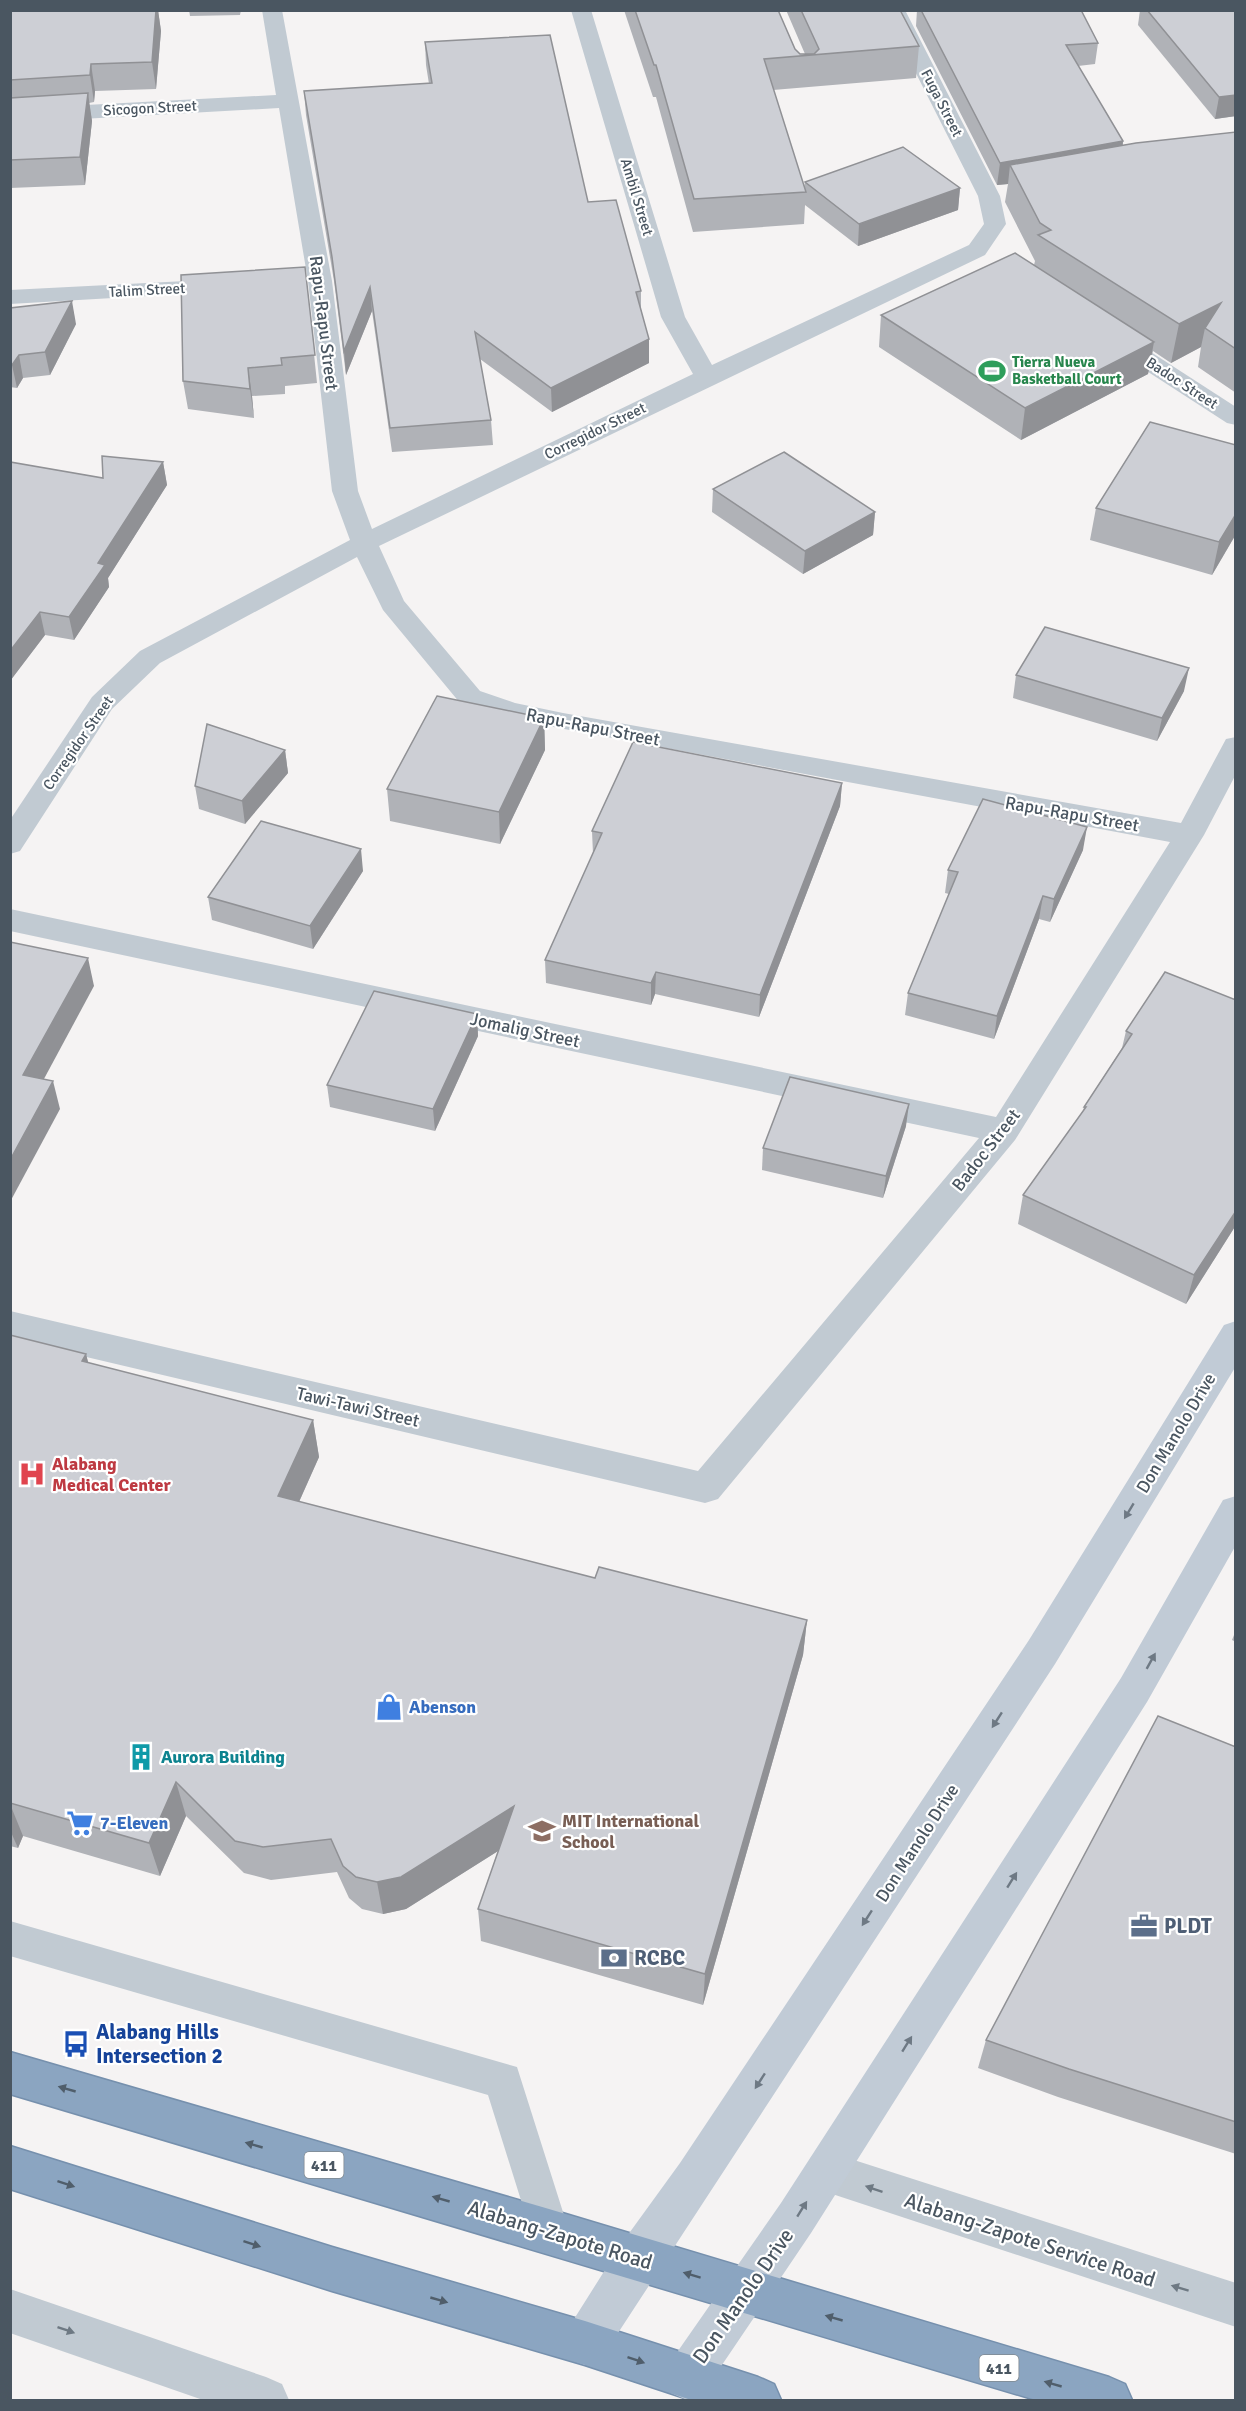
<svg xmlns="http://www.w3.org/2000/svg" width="1246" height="2411" font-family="Signika,sans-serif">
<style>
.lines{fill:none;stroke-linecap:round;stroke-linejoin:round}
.highway-casing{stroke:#7690ad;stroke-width:3}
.lane{fill:#c1cad2;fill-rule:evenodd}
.street{fill:#c1cad2;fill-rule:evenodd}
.secondary{fill:#c1cbd6;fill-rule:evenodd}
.highway{fill:#8ba5c1;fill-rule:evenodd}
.wall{fill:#b0b2b7}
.shaded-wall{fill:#909195}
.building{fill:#cdcfd5;stroke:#909195;stroke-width:1.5}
.oneway{fill:#6e7984}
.oneway2{fill:#505e6b}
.oneway3{fill:#6e7983}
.labels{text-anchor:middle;stroke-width:4.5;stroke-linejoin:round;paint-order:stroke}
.far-street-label{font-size:15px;fill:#4a5661;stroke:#fff}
.far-leisure-label{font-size:15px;font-weight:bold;fill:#27864d;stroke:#fff;text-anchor:start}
.shield{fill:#fff;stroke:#808990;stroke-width:1.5}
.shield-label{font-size:16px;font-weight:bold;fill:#4a5661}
.street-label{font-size:18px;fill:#4a5661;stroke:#fff}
.health-label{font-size:18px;font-weight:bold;fill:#be3a42;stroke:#fff;text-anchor:start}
.shop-label{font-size:18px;font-weight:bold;fill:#366cbe;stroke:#fff;text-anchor:start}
.culture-label{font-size:18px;font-weight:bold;fill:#0d838f;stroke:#fff;text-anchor:start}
.education-label{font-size:18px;font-weight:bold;fill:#785e54;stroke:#fff;text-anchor:start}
.near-service-label{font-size:21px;font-weight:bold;fill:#4e5e75;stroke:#fff;text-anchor:start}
.near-transit-label{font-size:21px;font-weight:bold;fill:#164399;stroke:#fff;text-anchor:start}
.near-street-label{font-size:21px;fill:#4a5661;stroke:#fff}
</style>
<rect width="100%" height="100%" fill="#f5f3f3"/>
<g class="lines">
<defs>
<g id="highway">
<polygon points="10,2052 549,2209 1109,2377 1125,2384 1132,2400 1036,2400 10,2094"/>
<polygon points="10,2146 332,2247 585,2321 758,2377 774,2384 781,2400 691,2400 585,2365 332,2291 10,2189"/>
</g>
</defs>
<use href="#highway" class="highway-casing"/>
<polygon class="lane" points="10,1921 517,2067 569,2231 563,2245 549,2251 535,2245 488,2095 10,1956"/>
<g class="street">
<polygon points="262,10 282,10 332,281 358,491 372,529 693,374 661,317 571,10 591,10 685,317 712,365 969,245 984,224 978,196 884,10 905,10 1000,196 1006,224 985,255 379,546 404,601 480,691 515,703 563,713 1181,823 1226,739 1236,737 1236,774 1204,835 1015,1140 718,1499 705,1503 10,1339 10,1311 698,1471 979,1138 10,931 10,909 996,1117 1170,842 500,717 460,703 383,610 357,557 160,663 112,709 20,851 10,854 10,820 92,697 140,651 350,540 332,491 308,281 279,108 10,123 10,109 276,95"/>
<polygon points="225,279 233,281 237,286 233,291 10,304 10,290"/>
<polygon points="1114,332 1123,334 1236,407 1236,425 1227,423 1105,344 1102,339 1105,334"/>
<polygon points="826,2151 1236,2283 1236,2327 811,2187 805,2172 811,2157"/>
<polygon points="10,2289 266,2377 282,2384 289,2400 203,2400 10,2333"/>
</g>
<g class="secondary">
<polygon points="1236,1321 1236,1366 1055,1664 601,2359 585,2365 569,2359 563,2343 569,2327 622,2243 680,2163 1029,1640 1224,1325"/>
<polygon points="1236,1496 1236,1545 1147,1702 811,2233 703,2393 687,2400 671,2393 664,2377 671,2361 781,2203 1121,1678 1223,1500"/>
</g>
<use href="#highway" class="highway"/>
</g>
<g class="wall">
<polygon points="10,10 158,10 161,31 156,89 95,91 94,102 89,103 92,121 85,185 10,188"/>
<polygon points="189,10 241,10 240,15 190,16"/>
<polygon points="624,10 778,10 795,49 800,54 805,54 786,10 900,10 919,46 916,78 773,90 804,187 805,182 960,188 958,210 858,246 805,205 804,224 693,232 656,97 653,97"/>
<polygon points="917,10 1081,10 1098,43 1095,64 1078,66 1123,141 1123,145 1236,132 1236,393 1198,367 1201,347 1171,363 1153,351 1148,374 1021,440 879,347 881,315 1034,265 1035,261 1005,202 1008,184 997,185 916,26"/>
<polygon points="1140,10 1236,10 1236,116 1215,119 1138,25"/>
<polygon points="425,42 588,202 641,291 641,310 649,339 649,363 552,412 480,359 491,420 493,445 392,452 372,311 346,375 334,281 306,115 304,91 429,84 426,65"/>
<polygon points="305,267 317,383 285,386 285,394 252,396 254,418 188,409 183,381"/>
<polygon points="10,308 76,324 50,375 23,378 17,388 10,387"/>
<polygon points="1236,445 1236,534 1212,575 1090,540 1096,508"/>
<polygon points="10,462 103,478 163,462 167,485 108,578 109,587 74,640 45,635 10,681"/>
<polygon points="713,489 875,512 873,535 803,574 712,512"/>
<polygon points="1016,675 1184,691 1157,741 1013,698"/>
<polygon points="544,718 545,750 500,844 390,821 387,789"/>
<polygon points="285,750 288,773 245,824 199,809 195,786"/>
<polygon points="842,783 840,806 759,1017 655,994 651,1005 546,983 545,960 593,854 592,831"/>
<polygon points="1083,850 1050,922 1039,919 994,1039 905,1015 908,993 949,894 945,893 948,870"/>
<polygon points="363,871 313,949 212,920 208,897"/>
<polygon points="1236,1000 1236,1225 1186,1304 1018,1224 1023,1195 1083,1112 1084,1107 1122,1048 1126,1031"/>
<polygon points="477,1014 478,1036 435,1131 330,1107 327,1085"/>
<polygon points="906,1126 883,1198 762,1170 763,1148"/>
<polygon points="10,1335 86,1354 88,1363 313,1420 319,1457 299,1502 595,1578 807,1620 803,1655 703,2005 481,1941 478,1909 498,1851 406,1909 383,1914 362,1909 349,1898 337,1872 271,1880 244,1873 186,1816 160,1876 23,1836 18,1848 10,1846"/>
<polygon points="1236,1630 1236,1642 1232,1640"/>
<polygon points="1236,1747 1236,2154 1058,2097 978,2068 986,2040"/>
</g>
<g class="shaded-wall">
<polygon points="156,10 158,10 161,31 156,89 152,62"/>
<polygon points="91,64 95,91 94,102 90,75"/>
<polygon points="88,93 92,121 85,185 80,157"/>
<polygon points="1236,95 1236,116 1215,119 1219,97"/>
<polygon points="1123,141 1120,164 1010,165 1008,184 997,185 1000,163"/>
<polygon points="960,188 958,210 858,246 859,224"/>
<polygon points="370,287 372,311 346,375 344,351"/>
<polygon points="72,301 76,324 50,375 45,352"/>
<polygon points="1221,303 1205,328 1201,347 1171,363 1179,324"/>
<polygon points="649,339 649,363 552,412 551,388"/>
<polygon points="1154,342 1148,374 1021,440 1025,408"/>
<polygon points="19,355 23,378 17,388 12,365"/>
<polygon points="248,368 252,396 254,418 250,389"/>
<polygon points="163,462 167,485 108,578 109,587 74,640 69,617 98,563"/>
<polygon points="875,512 873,535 803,574 805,551"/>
<polygon points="1236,514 1236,534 1212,575 1219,542"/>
<polygon points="40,612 45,635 10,681 10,651"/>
<polygon points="1189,668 1184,691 1157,741 1162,718"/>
<polygon points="544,718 545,750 500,844 499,812"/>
<polygon points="285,750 288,773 245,824 242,801"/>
<polygon points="842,783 840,806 759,1017 760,995"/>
<polygon points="1087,827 1083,850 1050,922 1054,899"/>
<polygon points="361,849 363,871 313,949 310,926"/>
<polygon points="1043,896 1039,919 994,1039 997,1016"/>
<polygon points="88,958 94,986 31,1103 23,1075"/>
<polygon points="656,972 655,994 651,1005 651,983"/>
<polygon points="477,1014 478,1036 435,1131 433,1109"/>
<polygon points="53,1081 60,1109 10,1202 10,1160"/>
<polygon points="909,1104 906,1126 883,1198 886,1176"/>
<polygon points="1236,1211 1236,1225 1186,1304 1194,1275"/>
<polygon points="86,1354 96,1392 82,1361"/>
<polygon points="313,1420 319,1457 285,1533 278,1496"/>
<polygon points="807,1620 803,1655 703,2005 705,1974"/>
<polygon points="176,1782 186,1816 160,1876 149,1843"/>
<polygon points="10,1804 23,1836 18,1848 10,1830"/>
<polygon points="514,1806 517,1839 406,1909 383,1914 377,1882"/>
</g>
<g class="building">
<polygon points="10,10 156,10 152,62 91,64 90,75 10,80"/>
<polygon points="635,10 778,10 795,49 800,54 814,54 819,49 801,10 900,10 919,46 764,59 806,192 694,199 656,65 654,65"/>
<polygon points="921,10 1081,10 1098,43 1066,45 1123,141 1000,163"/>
<polygon points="1147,10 1236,11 1236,95 1219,97"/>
<polygon points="550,35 588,202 616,200 641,291 636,292 649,339 551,388 475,332 491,420 390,428 370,287 344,351 332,257 304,91 432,83 425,42"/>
<polygon points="88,93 80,157 10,160 10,98"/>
<polygon points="1236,132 1236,349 1205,328 1221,303 1179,324 1038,235 1051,230 1040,223 1010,165 1136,143"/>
<polygon points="903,147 960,188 859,224 805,182"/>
<polygon points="1015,253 1154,342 1025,408 881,315"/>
<polygon points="305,267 315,355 281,358 282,365 248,368 250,389 183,381 181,275"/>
<polygon points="72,301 45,352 19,355 12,365 10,365 10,308"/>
<polygon points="1150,422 1236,445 1236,514 1219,542 1096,508"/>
<polygon points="784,452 875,512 805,551 713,489"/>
<polygon points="102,456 163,462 98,563 105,565 69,617 40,612 10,651 10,462 103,478"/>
<polygon points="1045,627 1189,668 1162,718 1016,675"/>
<polygon points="437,696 544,718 499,812 387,789"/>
<polygon points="207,724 285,750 242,801 195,786"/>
<polygon points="633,742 842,783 760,995 656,972 651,983 545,960 602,833 592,831"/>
<polygon points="983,799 1087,827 1054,899 1043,896 997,1016 908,993 958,872 948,870"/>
<polygon points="261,821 361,849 310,926 208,897"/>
<polygon points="10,942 88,958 23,1075 53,1081 10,1160"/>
<polygon points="1165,972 1236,1000 1236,1211 1194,1275 1023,1195 1086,1107 1084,1107 1132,1034 1126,1031"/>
<polygon points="374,991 477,1014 433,1109 327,1085"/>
<polygon points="790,1077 909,1104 886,1176 763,1148"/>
<polygon points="10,1335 86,1354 82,1361 313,1420 278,1496 595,1578 599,1567 807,1620 705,1974 478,1909 514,1806 401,1877 377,1882 356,1877 343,1866 331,1839 263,1847 235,1841 176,1782 149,1843 10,1803"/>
<polygon points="1158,1716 1236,1747 1236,2122 1069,2069 986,2040"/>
</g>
<defs><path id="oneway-solid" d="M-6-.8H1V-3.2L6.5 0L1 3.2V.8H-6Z" transform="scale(1.5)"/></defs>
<g class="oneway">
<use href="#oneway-solid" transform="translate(1129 1511) rotate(121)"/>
<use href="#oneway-solid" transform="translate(1151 1661) rotate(-61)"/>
<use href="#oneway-solid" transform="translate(997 1720) rotate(123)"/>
<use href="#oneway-solid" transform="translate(1012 1880) rotate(-58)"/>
<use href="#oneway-solid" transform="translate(867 1918) rotate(123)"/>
<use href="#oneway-solid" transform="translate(907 2044) rotate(-58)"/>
<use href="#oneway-solid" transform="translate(760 2081) rotate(123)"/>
<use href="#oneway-solid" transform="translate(802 2209) rotate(-58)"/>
</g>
<g class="oneway2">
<use href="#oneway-solid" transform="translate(67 2089) rotate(-164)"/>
<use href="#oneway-solid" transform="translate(254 2145) rotate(-164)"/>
<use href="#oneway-solid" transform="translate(66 2184) rotate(18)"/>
<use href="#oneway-solid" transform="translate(441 2199) rotate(-164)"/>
<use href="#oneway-solid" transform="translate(252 2244) rotate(18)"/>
<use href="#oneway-solid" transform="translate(692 2275) rotate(-163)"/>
<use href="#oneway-solid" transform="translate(439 2300) rotate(16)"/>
<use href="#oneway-solid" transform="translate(834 2318) rotate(-164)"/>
<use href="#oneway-solid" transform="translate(636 2360) rotate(19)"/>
<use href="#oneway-solid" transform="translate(1053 2384) rotate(-164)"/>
</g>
<g class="oneway3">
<use href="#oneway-solid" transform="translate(874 2189) rotate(-161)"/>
<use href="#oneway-solid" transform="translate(1180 2288) rotate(-163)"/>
<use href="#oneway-solid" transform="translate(66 2330) rotate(19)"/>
</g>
<defs>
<symbol id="stadium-bare" viewBox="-9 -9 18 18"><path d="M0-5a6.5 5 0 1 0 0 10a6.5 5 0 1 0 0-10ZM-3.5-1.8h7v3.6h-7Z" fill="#2e9e5b" stroke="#fff" stroke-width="2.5" paint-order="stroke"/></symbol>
<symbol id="hospital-bare" viewBox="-9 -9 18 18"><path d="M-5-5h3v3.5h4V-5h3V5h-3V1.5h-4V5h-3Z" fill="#e0444e" stroke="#fff" stroke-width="2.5" paint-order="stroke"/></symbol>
<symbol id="shop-bare" viewBox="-9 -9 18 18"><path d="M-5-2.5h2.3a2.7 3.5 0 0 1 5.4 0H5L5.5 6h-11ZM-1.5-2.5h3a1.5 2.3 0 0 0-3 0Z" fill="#3f7fe0" stroke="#fff" stroke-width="2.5" paint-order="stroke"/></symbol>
<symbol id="building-bare" viewBox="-9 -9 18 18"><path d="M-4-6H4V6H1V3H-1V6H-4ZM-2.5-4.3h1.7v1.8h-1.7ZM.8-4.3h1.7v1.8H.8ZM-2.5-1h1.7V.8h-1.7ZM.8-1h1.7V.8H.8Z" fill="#0f9aa8" stroke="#fff" stroke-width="2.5" paint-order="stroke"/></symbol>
<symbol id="supermarket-bare" viewBox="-9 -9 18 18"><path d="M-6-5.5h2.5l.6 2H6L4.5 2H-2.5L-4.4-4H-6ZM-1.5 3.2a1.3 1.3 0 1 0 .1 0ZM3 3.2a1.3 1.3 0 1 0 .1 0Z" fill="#3f7fe0" stroke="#fff" stroke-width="2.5" paint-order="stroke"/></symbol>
<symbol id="university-bare" viewBox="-9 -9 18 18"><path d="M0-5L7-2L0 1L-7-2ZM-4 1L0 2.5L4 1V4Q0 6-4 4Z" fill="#8d6e63" stroke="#fff" stroke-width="2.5" paint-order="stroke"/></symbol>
<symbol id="office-bare" viewBox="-9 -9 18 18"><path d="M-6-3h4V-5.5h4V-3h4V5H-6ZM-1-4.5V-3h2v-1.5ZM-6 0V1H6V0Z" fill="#5c6f8a" stroke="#fff" stroke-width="2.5" paint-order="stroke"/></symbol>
<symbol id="bank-bare" viewBox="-9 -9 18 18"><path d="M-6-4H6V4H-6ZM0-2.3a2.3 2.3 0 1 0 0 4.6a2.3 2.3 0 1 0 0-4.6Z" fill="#5c6f8a" stroke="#fff" stroke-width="2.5" paint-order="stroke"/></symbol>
<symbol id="bus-bare" viewBox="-9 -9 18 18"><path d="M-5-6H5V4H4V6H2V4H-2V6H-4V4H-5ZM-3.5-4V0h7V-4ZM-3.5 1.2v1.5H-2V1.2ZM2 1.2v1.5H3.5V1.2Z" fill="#1a4fb4" stroke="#fff" stroke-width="2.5" paint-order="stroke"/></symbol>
</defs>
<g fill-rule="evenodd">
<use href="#stadium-bare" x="973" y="352" width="38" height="38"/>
<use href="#hospital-bare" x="13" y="1455" width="38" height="38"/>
<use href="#shop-bare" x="370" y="1688" width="38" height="38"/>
<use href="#building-bare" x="122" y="1738" width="38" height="38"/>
<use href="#supermarket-bare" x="61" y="1804" width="38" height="38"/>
<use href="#university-bare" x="523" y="1812" width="38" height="38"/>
<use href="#office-bare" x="1125" y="1907" width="38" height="38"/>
<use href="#bank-bare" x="595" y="1939" width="38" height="38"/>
<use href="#bus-bare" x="57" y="2025" width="38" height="38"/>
</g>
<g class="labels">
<g class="far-street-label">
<text transform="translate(942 103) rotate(63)" y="5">Fuga Street</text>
<text transform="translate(150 108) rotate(-3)" y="5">Sicogon Street</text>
<text transform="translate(637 197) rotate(73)" y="5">Ambil Street</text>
<text transform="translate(147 290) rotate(-3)" y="5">Talim Street</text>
<text transform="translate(1182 383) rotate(33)" y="5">Badoc Street</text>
<text transform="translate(595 431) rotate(-26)" y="5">Corregidor Street</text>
<text transform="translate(78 743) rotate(-55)" y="5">Corregidor Street</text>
</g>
<g class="far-leisure-label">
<text x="1012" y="367">Tierra Nueva<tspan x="1012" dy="17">Basketball Court</tspan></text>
</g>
<g class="shield">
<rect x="304.5" y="2152" width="39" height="26" rx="4.5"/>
<rect x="979.5" y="2355" width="39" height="26" rx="4.5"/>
</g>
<g class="shield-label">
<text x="324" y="2171">411</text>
<text x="999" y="2374">411</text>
</g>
<g class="street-label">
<text transform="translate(324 323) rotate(83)" y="6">Rapu-Rapu Street</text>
<text transform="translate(593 727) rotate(11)" y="6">Rapu-Rapu Street</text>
<text transform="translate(1072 814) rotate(10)" y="6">Rapu-Rapu Street</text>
<text transform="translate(525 1030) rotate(12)" y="6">Jomalig Street</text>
<text transform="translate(986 1150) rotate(-52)" y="6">Badoc Street</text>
<text transform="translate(358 1407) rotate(13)" y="6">Tawi-Tawi Street</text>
<text transform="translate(1176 1433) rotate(-59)" y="6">Don Manolo Drive</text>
<text transform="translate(917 1843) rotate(-57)" y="6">Don Manolo Drive</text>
</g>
<g class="health-label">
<text x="52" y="1470">Alabang<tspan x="52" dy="21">Medical Center</tspan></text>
</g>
<g class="shop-label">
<text x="409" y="1713">Abenson</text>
<text x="100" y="1829">7-Eleven</text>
</g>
<g class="culture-label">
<text x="161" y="1763">Aurora Building</text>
</g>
<g class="education-label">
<text x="562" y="1827">MIT International<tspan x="562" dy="21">School</tspan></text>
</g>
<g class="near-service-label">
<text x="1164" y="1933">PLDT</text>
<text x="634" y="1965">RCBC</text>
</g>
<g class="near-transit-label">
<text x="96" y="2039">Alabang Hills<tspan x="96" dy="24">Intersection 2</tspan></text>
</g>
<g class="near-street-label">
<text transform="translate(560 2235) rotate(17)" y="7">Alabang-Zapote Road</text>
<text transform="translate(1030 2240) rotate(18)" y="7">Alabang-Zapote Service Road</text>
<text transform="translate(743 2296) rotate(-55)" y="7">Don Manolo Drive</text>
</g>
</g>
<rect width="1246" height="2411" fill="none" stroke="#4a5661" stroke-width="24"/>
</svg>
